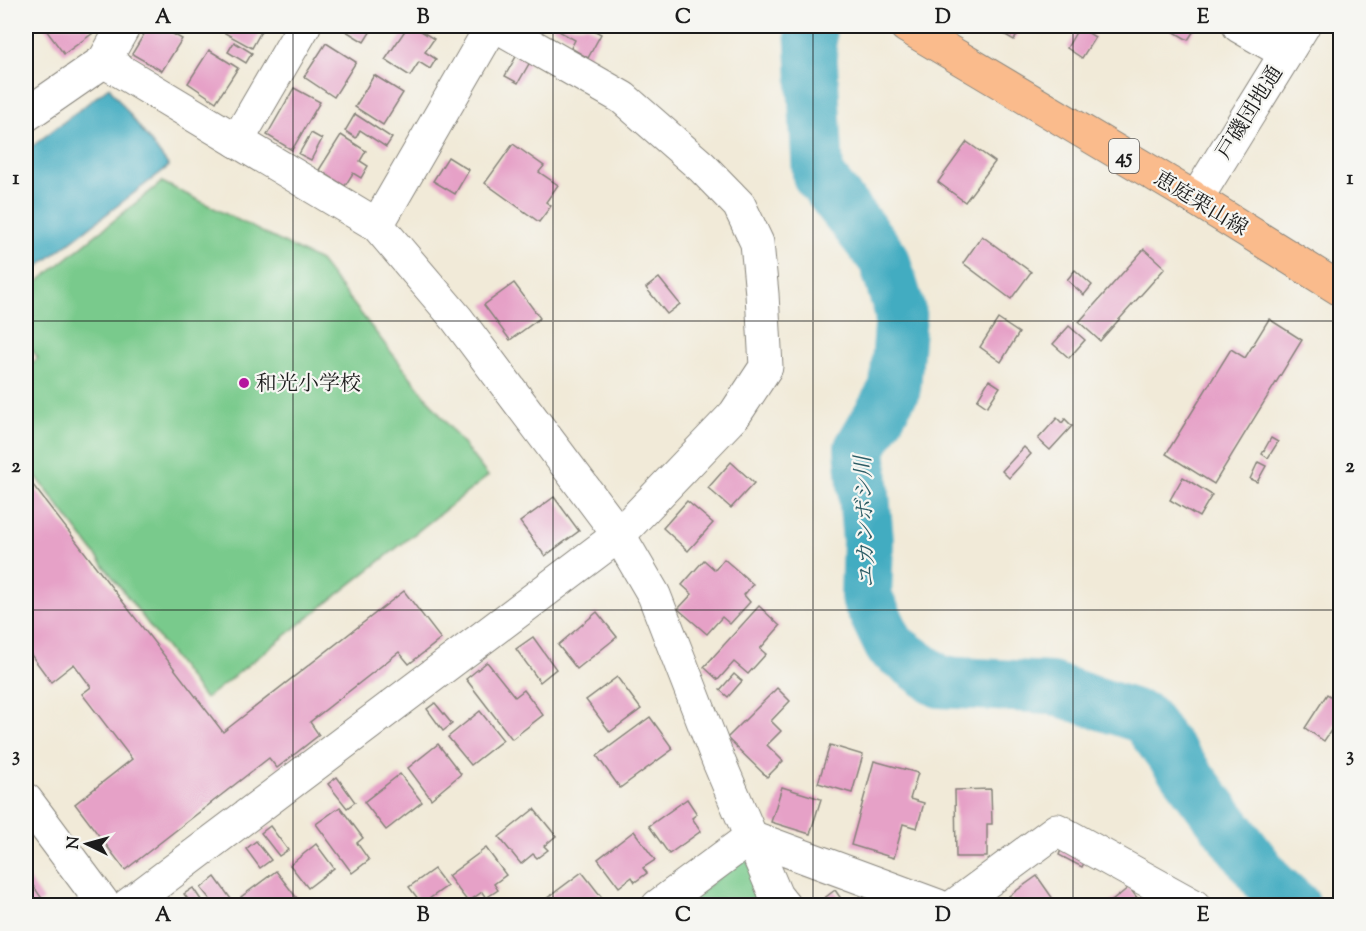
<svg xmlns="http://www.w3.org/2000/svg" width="1366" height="931" font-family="'Sorts Mill Goudy','Noto Serif JP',serif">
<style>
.green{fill:#79ca8c;stroke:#4a7354;stroke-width:1.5}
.water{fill:#42acc1;stroke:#2f646e;stroke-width:1.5}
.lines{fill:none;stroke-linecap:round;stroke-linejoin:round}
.river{stroke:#42acc1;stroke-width:52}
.building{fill:#e6a1c7}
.minor-casing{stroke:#86837a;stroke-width:35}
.major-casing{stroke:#86837a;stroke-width:35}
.minor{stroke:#fff;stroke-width:33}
.major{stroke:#fabb8c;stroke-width:33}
.grid{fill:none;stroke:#1c1c1c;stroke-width:1.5;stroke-opacity:0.55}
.poi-dot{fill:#b5179e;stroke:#f6f6f2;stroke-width:2}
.labels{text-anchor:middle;stroke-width:4.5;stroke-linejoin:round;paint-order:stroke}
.shield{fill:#f6f6f2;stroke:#5d5d5c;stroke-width:1.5}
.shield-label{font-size:20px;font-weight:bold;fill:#1c1c1c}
.street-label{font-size:21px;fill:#1c1c1c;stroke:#f6f6f2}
.poi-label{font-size:21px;fill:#1c1c1c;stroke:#f6f6f2;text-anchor:start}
.water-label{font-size:22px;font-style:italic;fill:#2d5d66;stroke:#f6f6f2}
.neatline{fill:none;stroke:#1c1c1c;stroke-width:2}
.grid-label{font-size:20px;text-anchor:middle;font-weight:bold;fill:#1c1c1c}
</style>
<rect width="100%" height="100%" fill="#f6f6f2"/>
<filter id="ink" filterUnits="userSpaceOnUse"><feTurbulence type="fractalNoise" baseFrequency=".0167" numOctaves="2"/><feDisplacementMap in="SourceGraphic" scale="12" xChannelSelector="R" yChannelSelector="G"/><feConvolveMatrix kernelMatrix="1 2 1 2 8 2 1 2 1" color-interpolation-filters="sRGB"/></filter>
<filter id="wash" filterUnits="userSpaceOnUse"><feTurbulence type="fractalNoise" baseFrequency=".008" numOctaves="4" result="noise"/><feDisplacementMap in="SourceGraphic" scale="24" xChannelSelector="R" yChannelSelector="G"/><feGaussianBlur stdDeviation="1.35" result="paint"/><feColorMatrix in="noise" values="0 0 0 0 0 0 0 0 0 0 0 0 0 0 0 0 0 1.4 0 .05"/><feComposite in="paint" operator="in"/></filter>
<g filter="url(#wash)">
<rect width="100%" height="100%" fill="#f1ead8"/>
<g class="green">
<polygon points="162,182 320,261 488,476 205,699 26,463 26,368 38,358 26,341 26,291"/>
<polygon points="745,857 772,906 682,906"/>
</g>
<polygon class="water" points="109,87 169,166 26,276 26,151"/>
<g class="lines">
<polyline class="river" points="810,26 818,175 884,259 901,315 895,388 860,448 868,541 866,596 890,646 940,682 1051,688 1144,718 1270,884 1295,906"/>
</g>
<g id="blocks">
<g class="building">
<polygon points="43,26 87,26 93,33 64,54"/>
<polygon points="149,26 159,26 182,39 162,71 132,54"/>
<polygon points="226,26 264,26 252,48 223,32"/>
<polygon points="343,26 374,26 364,42 341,28"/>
<polygon points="408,26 413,26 434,39 425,52 436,59 430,69 419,62 410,76 385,60"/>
<polygon points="550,26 589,26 588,27 601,34 588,58 571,48 575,40"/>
<polygon points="990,26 1023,26 1014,40"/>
<polygon points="1164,26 1197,26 1188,40"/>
<polygon points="1079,27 1095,37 1082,58 1067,48"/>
<polygon points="234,42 252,53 246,63 228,52"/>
<polygon points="326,43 356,62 334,97 304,77"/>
<polygon points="209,50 238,68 216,102 188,83"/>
<polygon points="517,55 530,62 518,83 505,76"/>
<polygon points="374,75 403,93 383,125 355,107"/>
<polygon points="294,88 320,102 292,150 267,135"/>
<polygon points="355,114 392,138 386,147 360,130 356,138 345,131"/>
<polygon points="311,133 322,139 311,160 299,154"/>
<polygon points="341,135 366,151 360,161 368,166 361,178 353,173 345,186 319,170"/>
<polygon points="967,142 995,162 965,202 938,182"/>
<polygon points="513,144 544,166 539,172 558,185 546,202 551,206 539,222 485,183"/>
<polygon points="448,157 469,170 455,194 433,181"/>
<polygon points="982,236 1031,272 1011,299 963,263"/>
<polygon points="1144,249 1165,268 1100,341 1079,322"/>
<polygon points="1075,270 1092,285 1084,295 1067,280"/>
<polygon points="659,278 680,304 667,314 646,288"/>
<polygon points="514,283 540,318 510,340 484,305"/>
<polygon points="998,319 1019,333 1001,362 980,347"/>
<polygon points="1269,319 1302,340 1214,484 1166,454 1231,349 1245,358"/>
<polygon points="1069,326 1085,340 1069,358 1053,344"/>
<polygon points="989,380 1000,387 987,407 977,400"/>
<polygon points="1057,418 1062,423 1065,419 1072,426 1050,450 1038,439"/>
<polygon points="1271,438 1278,442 1268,458 1262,454"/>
<polygon points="1024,447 1031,454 1009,478 1002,471"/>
<polygon points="731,462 754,483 731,508 708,488"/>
<polygon points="1258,462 1266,466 1257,482 1250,479"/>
<polygon points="26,476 223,732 404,591 441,639 409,664 399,652 310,722 319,735 277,768 269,758 125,870 75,804 132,759 82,694 91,687 74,664 51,682 26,648"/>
<polygon points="1183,477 1212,495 1199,517 1170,500"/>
<polygon points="554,497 579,531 545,556 520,522"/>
<polygon points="687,501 713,523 688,551 663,528"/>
<polygon points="724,559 753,584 744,595 750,602 730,624 722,617 707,634 678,609 692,594 682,585 704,560 715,570"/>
<polygon points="759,606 780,626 760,649 766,654 748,674 734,662 718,680 704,667"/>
<polygon points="597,612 617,637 577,669 558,645"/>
<polygon points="533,637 556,669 540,682 516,649"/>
<polygon points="487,662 515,697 524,690 543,715 512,739 466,679"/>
<polygon points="734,674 742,681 728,697 720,690"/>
<polygon points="617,677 641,709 610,732 586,700"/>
<polygon points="777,688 790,701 771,721 781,731 767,745 783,761 767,777 727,738"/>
<polygon points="1327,694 1340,703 1340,717 1324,741 1305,728"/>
<polygon points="435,703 452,724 443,731 427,709"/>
<polygon points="480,711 503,740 471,765 448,737"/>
<polygon points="650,717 673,749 620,788 597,756"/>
<polygon points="438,744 461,774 431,799 408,768"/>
<polygon points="830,745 863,755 852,793 818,783"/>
<polygon points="874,761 918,773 910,799 924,803 917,828 903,824 894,858 851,845"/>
<polygon points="400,774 422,802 386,830 364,802"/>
<polygon points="337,777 355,802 347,808 328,784"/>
<polygon points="782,787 821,799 810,834 771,822"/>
<polygon points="991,789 992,824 987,824 987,857 956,857 955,790"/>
<polygon points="687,799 697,814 692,818 701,831 669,854 649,826"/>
<polygon points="340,807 363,838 357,843 369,860 352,873 316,824"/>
<polygon points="534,809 556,836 544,846 548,850 537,858 533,854 521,864 499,837"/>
<polygon points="270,826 288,850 279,856 261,833"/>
<polygon points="634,831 655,860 643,868 647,873 635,882 632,877 619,887 598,859"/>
<polygon points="256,841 271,860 260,868 246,849"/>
<polygon points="316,844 334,868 308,888 290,865"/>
<polygon points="1063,845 1087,857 1082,867 1059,855"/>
<polygon points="486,848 506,875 494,884 498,890 486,898 482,892 468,902 448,876"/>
<polygon points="434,869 447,886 422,904 409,887"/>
<polygon points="276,871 299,901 294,906 248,906 241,897"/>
<polygon points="582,872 604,900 596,906 551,906 546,899"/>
<polygon points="1037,876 1058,906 1016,906 1009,896"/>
<polygon points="27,877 43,900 36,906 26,906 26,878"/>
<polygon points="215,877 236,906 209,906 213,903 201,888"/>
<polygon points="1129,887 1143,906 1106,906"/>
<polygon points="193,888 203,903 200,906 193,906 184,894"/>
<polygon points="835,890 846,906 814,906"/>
</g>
</g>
</g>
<g filter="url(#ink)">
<use href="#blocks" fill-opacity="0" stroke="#86837a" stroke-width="1.5"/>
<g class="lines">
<defs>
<g id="minor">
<polyline points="1239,26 1286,53"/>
<polyline points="104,61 377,225 457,319 619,535 654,595 719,762 776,896 784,906"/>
<polyline points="26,115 104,61 124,26"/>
<polyline points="237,141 304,26"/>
<polyline points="1196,199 1303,26"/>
<polyline points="377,225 492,26"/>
<polyline points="26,800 105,906"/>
<polyline points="127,906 619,535 735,414 766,367 762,294 757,243 739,205 702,167 623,98 497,26"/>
<polyline points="658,906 751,837 938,906"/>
<polyline points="954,906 1057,830 1194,906"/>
</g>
<polyline id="major" points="906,26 1196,199 1340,289"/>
</defs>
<use href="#minor" class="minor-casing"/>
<use href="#major" class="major-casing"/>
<use href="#minor" class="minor"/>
<use href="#major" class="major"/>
</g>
</g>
<path class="grid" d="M293,26V906M553,26V906M813,26V906M1073,26V906M26,321H1340M26,610H1340"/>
<circle class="poi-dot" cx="244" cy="383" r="6"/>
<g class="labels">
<rect class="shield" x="1109" y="139" width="30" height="34" rx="4.5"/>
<g class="shield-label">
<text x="1124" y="163">45</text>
</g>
<g class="street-label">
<text transform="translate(1249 112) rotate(-58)" y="7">戸磯団地通</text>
<text transform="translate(1201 203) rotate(31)" y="7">恵庭栗山線</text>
</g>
<g class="poi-label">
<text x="256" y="390">和光小学校</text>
</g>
<g class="water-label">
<text transform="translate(864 522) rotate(-92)" y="8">ユカンボシ川</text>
</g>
</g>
<rect width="1366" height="931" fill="none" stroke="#f6f6f2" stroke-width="66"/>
<g transform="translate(87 844) rotate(275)" stroke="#f6f6f2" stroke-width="4.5" paint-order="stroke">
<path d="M0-4.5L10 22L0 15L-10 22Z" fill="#1c1c1c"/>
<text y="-9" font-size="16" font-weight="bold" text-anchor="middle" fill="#1c1c1c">N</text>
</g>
<rect x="33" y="33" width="1300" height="865" class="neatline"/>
<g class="grid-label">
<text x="163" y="23">A</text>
<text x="423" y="23">B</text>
<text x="683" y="23">C</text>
<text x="943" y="23">D</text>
<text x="1203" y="23">E</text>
<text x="16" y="184">1</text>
<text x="1350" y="184">1</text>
<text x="16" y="472">2</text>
<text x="1350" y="472">2</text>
<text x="16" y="761">3</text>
<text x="1350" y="761">3</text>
<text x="163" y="921">A</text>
<text x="423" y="921">B</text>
<text x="683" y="921">C</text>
<text x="943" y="921">D</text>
<text x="1203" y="921">E</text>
</g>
</svg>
